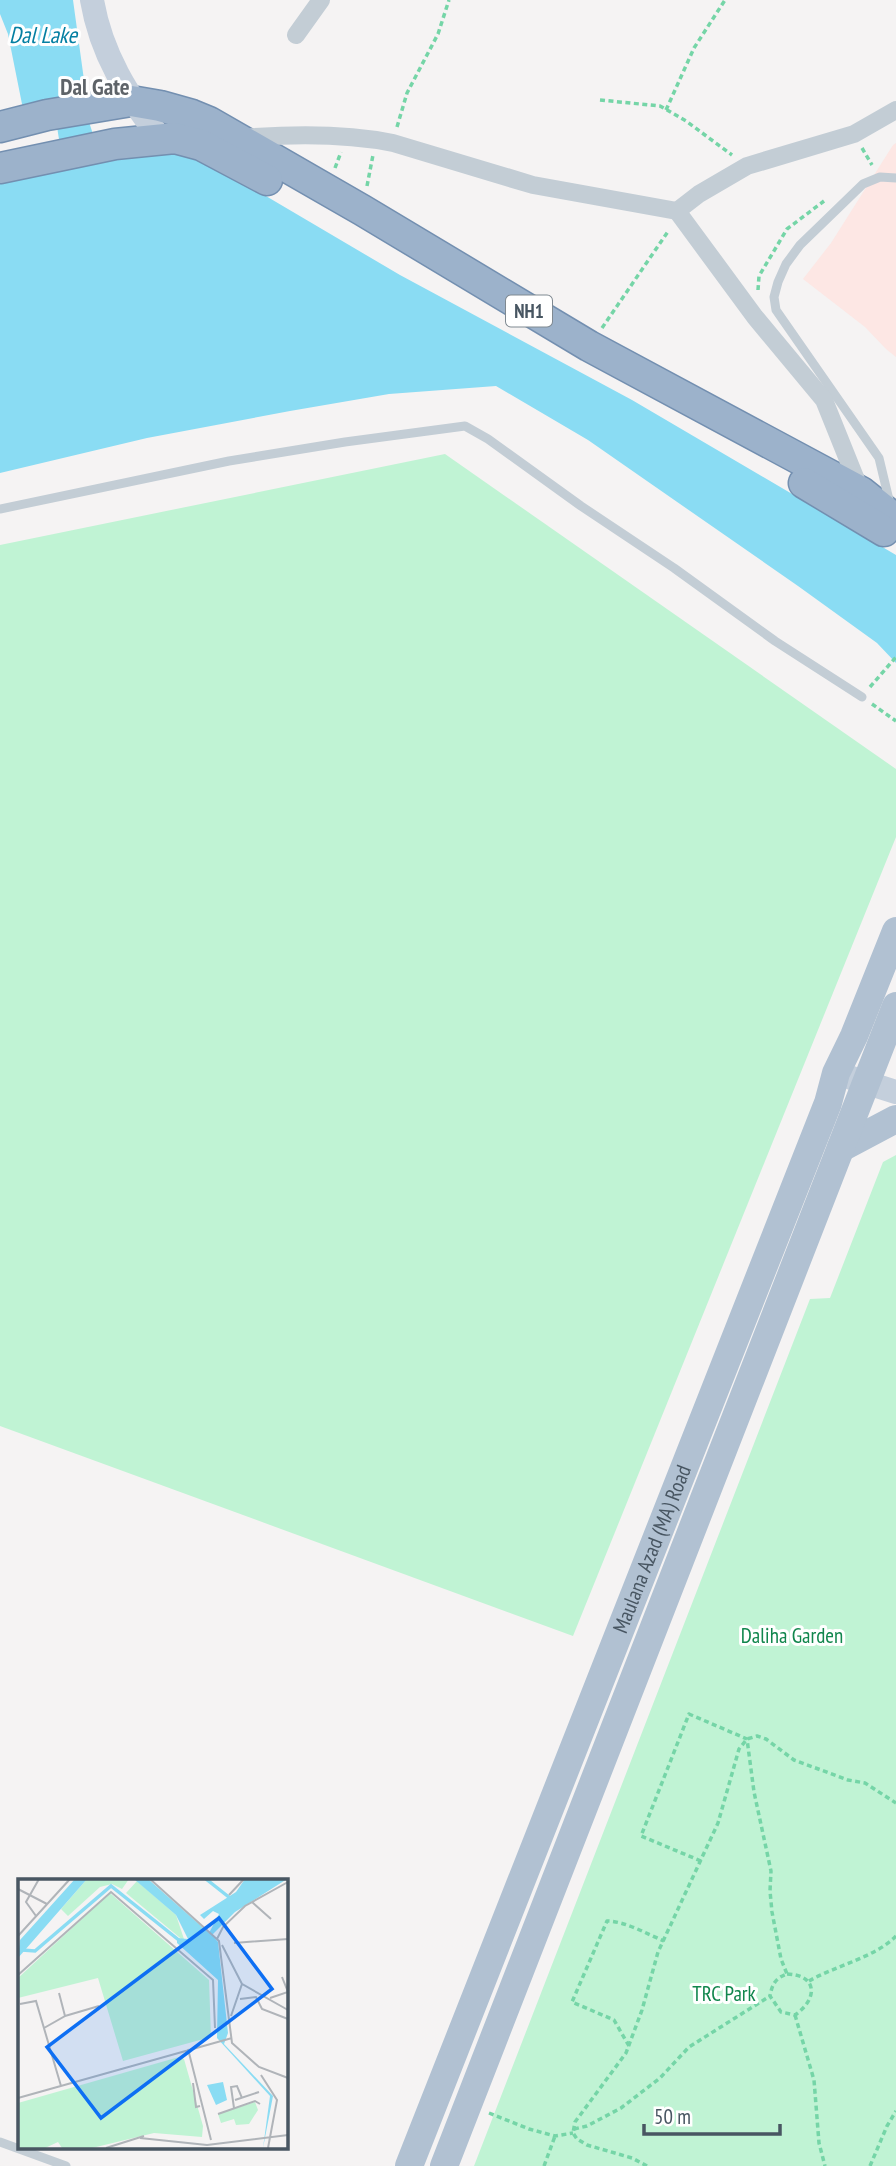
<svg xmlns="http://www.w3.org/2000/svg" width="896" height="2166" font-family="'PT Sans Narrow',sans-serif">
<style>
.medical{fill:#fde7e4}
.green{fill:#c0f3d4}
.water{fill:#8adcf3}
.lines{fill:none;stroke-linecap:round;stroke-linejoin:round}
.trunk-casing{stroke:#738fb0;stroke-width:33}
.path{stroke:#75d5a7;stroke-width:3.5;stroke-dasharray:5 3.5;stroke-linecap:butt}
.service{stroke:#c3cdd5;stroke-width:9}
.minor{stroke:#c3cdd5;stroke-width:18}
.secondary{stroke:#c4cfdc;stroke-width:24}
.primary{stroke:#b1c1d2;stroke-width:28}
.trunk{stroke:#9cb2cb;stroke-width:30}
.labels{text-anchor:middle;stroke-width:6;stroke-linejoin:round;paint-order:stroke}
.shield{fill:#fff;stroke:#7f8991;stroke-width:2}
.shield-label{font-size:19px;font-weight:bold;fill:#485662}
.street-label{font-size:21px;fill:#485662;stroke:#fff}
.park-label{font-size:21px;fill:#11864d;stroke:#fff}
.water-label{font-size:23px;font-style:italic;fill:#047fa2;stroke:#fff}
.neighbourhood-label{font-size:23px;font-weight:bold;fill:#5e6368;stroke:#fff}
.inset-river{fill:none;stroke:#8adcf3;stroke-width:3.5}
.inset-road{fill:none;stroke:#b0b4b9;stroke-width:2}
.view{fill:#0e6ff3;fill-opacity:0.15;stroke:#0e6ff3;stroke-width:3.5}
.inset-edge{fill:none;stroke:#485662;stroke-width:3.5}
</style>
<rect width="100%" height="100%" fill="#f5f3f3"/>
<polygon class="medical" points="896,143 896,357 886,349 865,327 803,279 831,243 893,145"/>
<g class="green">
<polygon points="445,454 896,769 896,837 573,1636 0,1426 0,545"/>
<polygon points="896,1155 896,2166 474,2166 810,1299 830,1298 883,1162"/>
</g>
<polygon class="water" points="0,0 73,0 84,80 80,94 100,156 187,153 225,172 400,275 632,400 896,555 896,663 877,643 798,586 588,440 496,386 389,394 290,411 147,438 0,473 0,182 63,164 53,102 23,109 8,34 0,14"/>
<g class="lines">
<defs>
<g id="trunk">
<polyline points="0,127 47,115 131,101 160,106 192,115 209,122 362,210 589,346 861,492 896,520"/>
<polyline points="0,168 115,144 175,138 201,145 267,180"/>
<polyline points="804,483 884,531"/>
</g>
</defs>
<use href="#trunk" class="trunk-casing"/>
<g class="path">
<polyline points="600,100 660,106 686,121 732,155"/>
<polyline points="666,110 694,48 725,0"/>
<polyline points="397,127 407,93 438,34 449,0"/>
<polyline points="862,148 872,165"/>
<polyline points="335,168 341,152"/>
<polyline points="367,186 373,155"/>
<polyline points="758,290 759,276 787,229 824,201"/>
<polyline points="602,328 669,230"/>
<polyline points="870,687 896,657"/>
<polyline points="872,704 896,721"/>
<polyline points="701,1861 641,1836 689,1714 747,1739 754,1792 771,1871 770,1891 772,1912 781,1959 787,1974"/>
<path d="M787,1974C818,1975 818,1999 795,2015L781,2012L770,1996C772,1985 775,1978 787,1974Z"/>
<path d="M809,1981C835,1966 876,1957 896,1936"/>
<polyline points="795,2015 814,2080 819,2143 825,2166"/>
<path d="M629,2046L614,2020L572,2002L607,1921C625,1921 647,1934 664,1941"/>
<polyline points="489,2113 529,2129 555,2136 573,2133"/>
<polyline points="574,2129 587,2126 621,2108 660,2078 689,2047 770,1996"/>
<polyline points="544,2166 555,2136"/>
<polyline points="647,2166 632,2158 587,2145 577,2139 573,2133 575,2122 626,2053 642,2010 658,1952 718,1823 739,1749 747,1739 757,1736 766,1739 794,1760 848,1780 865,1783 896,1803"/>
<polyline points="870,2166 887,2126 896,2111"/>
</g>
<g class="service">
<polyline points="890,504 879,458 776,310 774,297 778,282 786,264 800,245 863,184 880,177 896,178"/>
<polyline points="0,509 229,461 345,442 465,426 488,439 581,506 674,568 775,641 862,697"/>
<polyline points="0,2142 66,2166"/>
</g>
<g class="minor">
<polyline points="296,35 321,0"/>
<path d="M242,138C291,134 344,133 393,143L533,185L677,211"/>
<polyline points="861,492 824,400 755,317 677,211 699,194 747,166 854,134 896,110"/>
</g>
<g class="secondary">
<path d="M92,0C101,54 128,96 160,138"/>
<polyline points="836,1073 896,1092"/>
</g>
<g class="primary">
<polyline points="841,1148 896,1119"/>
<path id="s1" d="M409,2166L828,1103L836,1073L854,1036L896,931"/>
<polyline points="444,2166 896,1006"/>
</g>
<use href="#trunk" class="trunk"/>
</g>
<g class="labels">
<rect class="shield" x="506" y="295.5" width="46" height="31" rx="5"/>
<g class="shield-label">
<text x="529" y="318">NH1</text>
</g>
<g class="street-label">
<text dy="7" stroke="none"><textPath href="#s1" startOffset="663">Maulana Azad (MA) Road</textPath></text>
</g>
<g class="park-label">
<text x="792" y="1643">Daliha Garden</text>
<text x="724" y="2001">TRC Park</text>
</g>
<g class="water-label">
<text x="43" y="43">Dal Lake</text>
</g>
<g class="neighbourhood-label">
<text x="95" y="95">Dal Gate</text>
</g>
</g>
<g transform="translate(18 1879)">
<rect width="270" height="270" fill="#f5f3f3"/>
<path d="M69,0H111L104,10L94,5L82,8L50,37L43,30ZM119,2L158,36L167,63L108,14ZM92,14L191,101L193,158L105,182L80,99L0,119V99ZM161,178L166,180L185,247L184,258L136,254L74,269H44L40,263L27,269H0V224ZM237,223L240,231L231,245L218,246L216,240L203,244L200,235Z" fill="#c0f3d4"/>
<path d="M57,0H69L0,79L2,61ZM116,0H130L191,54L201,35L195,32L186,40L182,36L218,13L227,0H269L217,33L194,56L200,63L210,154L206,165L255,217L245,269L252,217L199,159L200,101L159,64V59L170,60L158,36ZM205,203L209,221L198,226L189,206Z" fill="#8adcf3"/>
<path class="inset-river" d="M188,0L212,19M4,71L17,72L93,7L162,62"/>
<path class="inset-road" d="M132,0L201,62L214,164L241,188L270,199M0,10L29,25M211,16L226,0M234,23L253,40M18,37L8,23L21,0M0,57L52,0M199,60L205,48L227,27L270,3M216,64L270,60M204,66L224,105M0,96L93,13L195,101L197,149M252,119L270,113L264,98M222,120L238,118L244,130L270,140M2,125L18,122L43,207M47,137L81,127M213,137L224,105L270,131M26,149L47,137L41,114M170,170L193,261M243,196L259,221L250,269M175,204L178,228L182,227M0,219L214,159M217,221L241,213M216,229L213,208L219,207L224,219M200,235L237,222L242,225M122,259L189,266L270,256M88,269L126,257"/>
<path class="view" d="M201,39L254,110L83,239L29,168Z"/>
<rect width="270" height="270" class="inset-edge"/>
</g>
<path d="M644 2124v10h136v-10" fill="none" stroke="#485662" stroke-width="3.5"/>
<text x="654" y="2124" font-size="21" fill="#485662" stroke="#ffffff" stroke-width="5" paint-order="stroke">50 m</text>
</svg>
